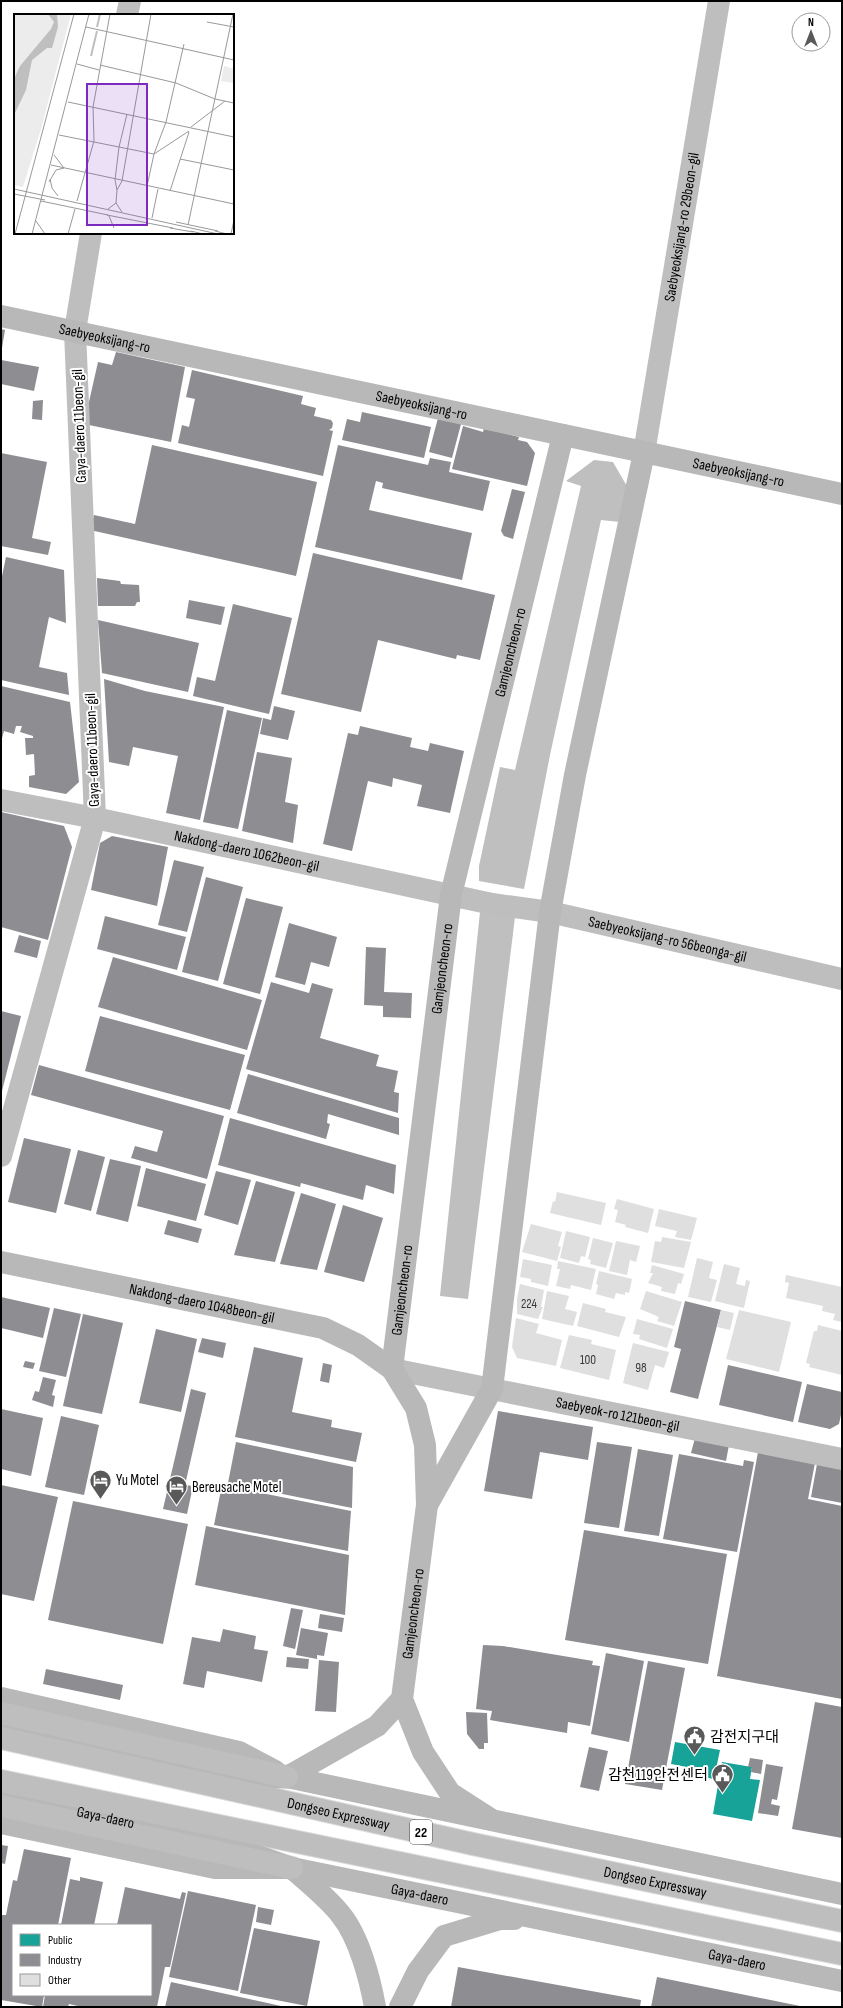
<svg xmlns="http://www.w3.org/2000/svg" width="843" height="2008" font-family="'Sofia Sans Condensed','Noto Sans KR',sans-serif">
<style>
.water{fill:#bfbfbf}
.public{fill:#17a398}
.industry{fill:#8d8d92}
.building{fill:#dfdfdf}
.lines{fill:none;stroke-linecap:round;stroke-linejoin:round}
.highway-casing{stroke:#dbdbdb;stroke-width:24}
.street{stroke:#bebebe;stroke-width:22}
.secondary{stroke:#b8b8b8;stroke-width:22}
.highway{stroke:#bebebe;stroke-width:22}
.labels{text-anchor:middle;stroke-width:4;stroke-linejoin:round;paint-order:stroke}
.number-label{font-size:13px;fill:#383838}
.shield{fill:#fff;stroke:#4c4c4c;stroke-width:1}
.shield-label{font-size:14px;font-weight:bold;fill:#000}
.street-label{font-size:15px;fill:#000;stroke:#fff}
.poi-label{font-size:15px;fill:#000;stroke:#fff;text-anchor:start}
.inset-river{fill:none;stroke:#bfbfbf;stroke-width:2}
.inset-road{fill:none;stroke:#999;stroke-width:1}
.view{fill:#7b2cbf;fill-opacity:0.15;stroke:#7b2cbf;stroke-width:2}
.inset-edge{fill:none;stroke:#000;stroke-width:2}
</style>
<rect width="100%" height="100%" fill="#fff"/>
<g class="water">
<polygon points="594,460 613,462 628,488 620,522 601,520 550,755 524,889 479,881 479,866 500,767 515,770 581,486 566,481"/>
<polygon points="480,912 515,917 468,1299 440,1296"/>
</g>
<g class="public">
<polygon points="675,1742 720,1750 714,1779 691,1775 692,1768 671,1764"/>
<polygon points="722,1762 752,1767 750,1779 760,1780 752,1821 713,1814"/>
</g>
<g class="industry">
<polygon points="1,329 5,330 2,348 1,348"/>
<polygon points="116,352 185,367 171,442 84,424 98,362 112,365"/>
<polygon points="1,360 39,367 34,391 1,384"/>
<polygon points="192,370 303,396 301,404 316,408 314,416 331,420 333,423 332,428 329,430 333,431 323,476 178,443 182,425 189,427 195,399 186,397"/>
<polygon points="43,400 42,420 32,419 33,401"/>
<polygon points="362,412 431,427 424,458 342,440 347,419 360,422"/>
<polygon points="438,418 461,424 452,458 429,452"/>
<polygon points="463,426 483,432 484,428 519,437 518,440 527,442 535,453 527,486 452,469"/>
<polygon points="152,445 317,482 296,576 90,530 94,515 135,524"/>
<polygon points="338,445 428,465 430,458 451,462 449,472 490,481 483,511 382,488 383,483 376,481 369,510 472,533 462,580 315,547"/>
<polygon points="1,453 47,462 32,538 51,542 48,555 1,546"/>
<polygon points="512,489 525,492 513,539 504,536 501,531"/>
<polygon points="313,553 495,595 480,660 457,655 456,659 378,640 361,712 281,694"/>
<polygon points="6,557 64,570 66,623 49,617 39,667 67,673 69,695 1,680 1,581"/>
<polygon points="97,578 120,581 121,584 139,585 140,602 137,602 135,606 98,606"/>
<polygon points="189,600 225,607 221,625 186,618"/>
<polygon points="233,604 292,618 269,714 193,696 197,677 215,681"/>
<polygon points="98,620 199,643 188,692 102,673"/>
<polygon points="104,679 145,691 224,707 200,820 166,813 178,756 133,747 129,766 109,762"/>
<polygon points="1,686 70,702 79,782 66,794 29,787 29,776 35,775 34,754 26,755 25,738 33,738 33,736 20,732 22,726 16,726 14,734 4,731 1,742"/>
<polygon points="274,706 295,711 288,740 260,734 263,718 271,720"/>
<polygon points="227,710 262,718 238,829 203,822"/>
<polygon points="360,726 412,738 410,747 428,751 430,743 464,751 450,813 417,806 422,785 393,778 392,787 368,781 352,851 323,844 348,733 358,735"/>
<polygon points="257,752 292,758 285,802 298,805 293,843 242,831"/>
<polygon points="1,812 64,826 72,847 48,940 1,927"/>
<polygon points="112,836 168,847 157,906 91,890 100,843"/>
<polygon points="174,860 204,867 187,932 158,925"/>
<polygon points="206,877 243,887 218,981 182,972"/>
<polygon points="246,898 283,907 260,994 223,984"/>
<polygon points="105,916 186,937 177,970 97,949"/>
<polygon points="289,923 337,937 329,967 311,962 305,985 275,977"/>
<polygon points="19,935 41,941 37,958 14,952"/>
<polygon points="366,947 386,948 384,992 412,993 411,1018 383,1017 383,1006 364,1005"/>
<polygon points="113,957 262,1000 247,1050 98,1007"/>
<polygon points="271,982 309,993 312,983 333,989 320,1038 379,1055 376,1066 398,1071 394,1092 399,1093 398,1113 246,1069"/>
<polygon points="1,1011 21,1016 2,1091 1,1091"/>
<polygon points="100,1016 245,1055 230,1110 85,1071"/>
<polygon points="39,1065 224,1116 207,1179 131,1158 135,1146 157,1152 163,1131 31,1095"/>
<polygon points="248,1074 399,1118 399,1135 328,1114 327,1123 330,1124 326,1139 237,1113"/>
<polygon points="230,1118 396,1165 394,1194 366,1185 363,1200 301,1183 300,1187 218,1165"/>
<polygon points="24,1138 71,1149 56,1213 8,1202"/>
<polygon points="78,1150 105,1157 91,1211 64,1204"/>
<polygon points="110,1159 141,1166 128,1222 96,1214"/>
<polygon points="146,1168 206,1184 196,1221 137,1206"/>
<polygon points="216,1171 251,1180 238,1225 204,1215"/>
<polygon points="256,1181 295,1192 275,1262 234,1255"/>
<polygon points="301,1193 336,1204 317,1270 280,1264"/>
<polygon points="343,1205 383,1218 364,1282 324,1272"/>
<polygon points="168,1220 202,1229 198,1243 164,1234"/>
<polygon points="1,1297 50,1308 43,1338 1,1328"/>
<polygon points="685,1301 721,1310 698,1399 670,1392 681,1349 674,1347"/>
<polygon points="54,1308 81,1314 66,1377 39,1371"/>
<polygon points="83,1314 123,1323 102,1414 63,1406"/>
<polygon points="156,1329 197,1339 181,1412 139,1403"/>
<polygon points="202,1338 226,1343 223,1358 198,1352"/>
<polygon points="254,1347 303,1358 292,1412 332,1420 331,1427 362,1433 356,1462 235,1437"/>
<polygon points="25,1361 35,1363 33,1369 23,1367"/>
<polygon points="323,1363 332,1365 329,1383 320,1381"/>
<polygon points="728,1365 802,1382 793,1422 719,1405"/>
<polygon points="43,1377 56,1380 52,1395 55,1396 53,1407 32,1400 35,1391 39,1392"/>
<polygon points="807,1384 842,1392 842,1410 839,1424 830,1429 798,1422"/>
<polygon points="191,1389 206,1393 185,1485 193,1486 187,1514 163,1509"/>
<polygon points="1,1409 43,1418 31,1476 1,1469"/>
<polygon points="498,1411 593,1427 588,1460 540,1452 532,1499 484,1491"/>
<polygon points="61,1416 99,1425 84,1495 45,1487"/>
<polygon points="695,1438 729,1445 726,1461 691,1453"/>
<polygon points="236,1442 353,1467 352,1508 228,1483"/>
<polygon points="597,1442 632,1447 619,1528 584,1523"/>
<polygon points="638,1449 673,1455 659,1536 624,1531"/>
<polygon points="758,1452 815,1463 808,1499 842,1506 842,1699 717,1676"/>
<polygon points="679,1454 743,1466 744,1460 754,1462 737,1552 663,1539"/>
<polygon points="817,1464 842,1468 842,1503 811,1497"/>
<polygon points="1,1485 58,1497 34,1601 1,1594"/>
<polygon points="222,1485 351,1511 348,1551 214,1525"/>
<polygon points="73,1501 188,1524 163,1644 48,1620"/>
<polygon points="206,1526 349,1555 345,1615 195,1585"/>
<polygon points="584,1530 727,1554 708,1664 565,1640"/>
<polygon points="291,1608 303,1610 295,1649 283,1646"/>
<polygon points="320,1614 344,1618 342,1632 318,1628"/>
<polygon points="301,1628 328,1633 324,1656 317,1655 317,1659 296,1655"/>
<polygon points="223,1629 256,1636 254,1649 268,1651 262,1682 207,1671 204,1688 183,1684 192,1637 220,1642"/>
<polygon points="483,1645 503,1646 593,1661 592,1665 600,1666 590,1726 568,1722 567,1733 490,1720 492,1711 476,1709"/>
<polygon points="606,1653 644,1661 629,1742 591,1734"/>
<polygon points="287,1657 309,1659 308,1669 286,1667"/>
<polygon points="319,1660 339,1662 336,1712 315,1711"/>
<polygon points="648,1661 685,1668 662,1790 625,1784"/>
<polygon points="46,1669 123,1685 120,1700 43,1684"/>
<polygon points="815,1702 842,1707 842,1838 792,1829"/>
<polygon points="466,1712 487,1713 488,1743 484,1743 484,1749 479,1749 467,1734"/>
<polygon points="589,1747 608,1751 599,1791 580,1787"/>
<polygon points="750,1758 763,1760 761,1774 751,1772 752,1767 748,1767"/>
<polygon points="766,1764 783,1767 777,1800 772,1799 771,1804 780,1806 778,1816 758,1813"/>
<polygon points="1,1845 8,1846 5,1864 1,1863"/>
<polygon points="24,1849 71,1858 58,1925 13,1925 13,1995 44,1995 42,2007 1,2000 1,1915 6,1915 13,1880 17,1881"/>
<polygon points="80,1877 103,1882 94,1925 61,1925 70,1879 80,1881"/>
<polygon points="125,1887 180,1899 182,1892 186,1893 170,1967 165,1967 157,2007 82,2007 69,2004 68,2007 43,2007 45,1995 151,1995 151,1925 117,1925"/>
<polygon points="188,1891 256,1905 238,1991 169,1977"/>
<polygon points="258,1907 274,1910 271,1925 256,1922"/>
<polygon points="254,1928 320,1941 307,2006 240,1993"/>
<polygon points="458,1967 641,2000 640,2007 451,2007"/>
<polygon points="657,1977 800,2006 800,2007 651,2007"/>
<polygon points="171,1982 281,2006 281,2007 165,2007"/>
</g>
<g class="building">
<polygon points="557,1192 606,1203 601,1225 550,1213 553,1201 555,1202"/>
<polygon points="617,1199 654,1209 648,1233 625,1227 626,1225 615,1222 618,1210 614,1209"/>
<polygon points="659,1209 697,1218 691,1240 675,1237 677,1231 655,1226"/>
<polygon points="531,1224 562,1232 558,1246 561,1247 557,1261 522,1252"/>
<polygon points="566,1231 590,1237 585,1257 581,1256 579,1263 560,1258"/>
<polygon points="662,1237 691,1242 684,1268 651,1262 655,1241 661,1242"/>
<polygon points="593,1238 613,1243 606,1268 590,1264 591,1260 588,1259"/>
<polygon points="616,1241 640,1246 636,1262 630,1260 627,1275 609,1271"/>
<polygon points="697,1258 713,1262 709,1278 717,1280 711,1302 688,1297"/>
<polygon points="523,1259 552,1265 548,1286 531,1282 531,1279 520,1277"/>
<polygon points="558,1261 596,1269 591,1290 571,1285 570,1289 556,1286 560,1269 557,1269"/>
<polygon points="724,1264 740,1268 736,1284 745,1286 746,1280 750,1281 744,1308 715,1301"/>
<polygon points="652,1265 684,1274 681,1284 678,1283 675,1294 661,1291 662,1287 648,1283 653,1273 650,1273"/>
<polygon points="599,1271 632,1279 629,1293 625,1292 625,1295 616,1293 614,1299 596,1294 598,1285 596,1284"/>
<polygon points="786,1275 842,1287 842,1322 833,1320 835,1314 822,1311 823,1306 786,1298 789,1283 785,1282"/>
<polygon points="520,1284 544,1290 541,1307 543,1307 538,1319 517,1314 517,1299"/>
<polygon points="547,1291 569,1296 565,1309 577,1312 573,1326 542,1319"/>
<polygon points="646,1291 682,1302 674,1326 657,1321 659,1317 640,1309"/>
<polygon points="583,1303 606,1309 605,1312 626,1317 619,1337 577,1326"/>
<polygon points="721,1310 734,1313 730,1330 717,1327"/>
<polygon points="739,1310 791,1322 779,1372 726,1359"/>
<polygon points="516,1318 539,1324 536,1333 562,1340 556,1366 517,1358 512,1347"/>
<polygon points="637,1319 673,1329 667,1348 639,1339 640,1335 633,1334"/>
<polygon points="818,1325 842,1331 842,1375 809,1367 810,1364 806,1363 814,1331 817,1331"/>
<polygon points="569,1335 592,1340 591,1344 616,1350 609,1380 560,1368"/>
<polygon points="633,1343 669,1352 664,1368 655,1365 648,1390 623,1383"/>
</g>
<g class="lines">
<defs>
<g id="highway">
<polyline points="1,1713 287,1777"/>
<path id="s8" d="M1,1738L473,1844L842,1921"/>
<polyline points="1,1781 842,1954"/>
<polyline points="1,1806 292,1868"/>
</g>
</defs>
<use href="#highway" class="highway-casing"/>
<g class="street">
<polyline points="127,15 130,1"/>
<path id="s1" d="M644,453L719,1"/>
<path id="s2" d="M1,800L95,818L492,904L550,912L842,979"/>
<polyline points="1,1156 95,818 75,331 91,233"/>
<path id="s3" d="M392,1369L842,1459"/>
</g>
<g class="secondary">
<path id="s4" d="M1,316L842,494"/>
<path id="s5" d="M1,1262L323,1328L358,1345L392,1369"/>
<polyline points="427,1505 492,1389 550,912 575,775 644,453"/>
<polyline points="1,1698 239,1752 275,1771"/>
<polyline points="1,1726 234,1779 287,1777 842,1894"/>
<polyline points="287,1777 377,1726 402,1699"/>
<path id="s6" d="M1,1795L217,1841L292,1868L842,1981"/>
<path id="s7" d="M492,1820L450,1793L423,1752L402,1699L427,1505L425,1445L416,1408L392,1369L451,895L563,435"/>
<path d="M1,1823L215,1868H292C307,1882 328,1898 341,1915C359,1937 370,1979 375,2007"/>
<polyline points="400,2007 418,1971 444,1936 500,1919 514,1919"/>
</g>
<use href="#highway" class="highway"/>
</g>
<defs>
<symbol id="hotel-pin" viewBox="-11 -11 22 30"><path d="M0 17L-7.5 6A9.5 9.5 0 1 1 7.5 6Z" fill="#595959" stroke="#fff"/><path d="M-6-4.5h1.5V1H6V5H4.5V3h-9V5H-6ZM-4 0a1.8 1.8 0 1 1 3.6 0ZM.5 0V-2.5h3Q6-2.5 6 0Z" fill="#fff"/></symbol>
<symbol id="civic-pin" viewBox="-11 -11 22 30"><path d="M0 17L-7.5 6A9.5 9.5 0 1 1 7.5 6Z" fill="#595959" stroke="#fff"/><path d="M-.6-6.5H3V-4.5H.6V-3L4-1V1h2V6H-6V1h2V-1L-.6-3ZM-1.2 2.5V6h2.4V2.5Z" fill="#fff"/></symbol>
</defs>
<g fill-rule="evenodd">
<use href="#hotel-pin" x="88" y="1468" width="25" height="34"/>
<use href="#hotel-pin" x="164" y="1474" width="25" height="34"/>
<use href="#civic-pin" x="682" y="1724" width="25" height="34"/>
<use href="#civic-pin" x="710" y="1762" width="25" height="34"/>
</g>
<g class="labels">
<g class="number-label">
<text x="529" y="1308">224</text>
<text x="588" y="1364">100</text>
<text x="641" y="1372">98</text>
</g>
<rect class="shield" x="410" y="1820" width="22" height="24" rx="3"/>
<g class="shield-label">
<text x="421" y="1837">22</text>
</g>
<g class="street-label">
<text dy="5" stroke="none"><textPath href="#s1" startOffset="229">Saebyeoksijang-ro 29beon-gil</textPath></text>
<text dy="5" stroke="none"><textPath href="#s4" startOffset="106">Saebyeoksijang-ro</textPath></text>
<text dy="5" stroke="none"><textPath href="#s4" startOffset="430">Saebyeoksijang-ro</textPath></text>
<text transform="translate(79 426) rotate(-92)" y="5">Gaya-daero 11beon-gil</text>
<text dy="5" stroke="none"><textPath href="#s4" startOffset="754">Saebyeoksijang-ro</textPath></text>
<text dy="5" stroke="none"><textPath href="#s7" startOffset="1223">Gamjeoncheon-ro</textPath></text>
<text transform="translate(92 750) rotate(-92)" y="5">Gaya-daero 11beon-gil</text>
<text dy="5" stroke="none"><textPath href="#s2" startOffset="251">Nakdong-daero 1062beon-gil</textPath></text>
<text dy="5" stroke="none"><textPath href="#s2" startOffset="681">Saebyeoksijang-ro 56beonga-gil</textPath></text>
<text dy="5" stroke="none"><textPath href="#s7" startOffset="899">Gamjeoncheon-ro</textPath></text>
<text dy="5" stroke="none"><textPath href="#s7" startOffset="575">Gamjeoncheon-ro</textPath></text>
<text dy="5" stroke="none"><textPath href="#s5" startOffset="205">Nakdong-daero 1048beon-gil</textPath></text>
<text dy="5" stroke="none"><textPath href="#s3" startOffset="230">Saebyeok-ro 121beon-gil</textPath></text>
<text dy="5" stroke="none"><textPath href="#s7" startOffset="242">Gamjeoncheon-ro</textPath></text>
<text dy="5" stroke="none"><textPath href="#s8" startOffset="346">Dongseo Expressway</textPath></text>
<text dy="5" stroke="none"><textPath href="#s6" startOffset="107">Gaya-daero</textPath></text>
<text dy="5" stroke="none"><textPath href="#s8" startOffset="670">Dongseo Expressway</textPath></text>
<text dy="5" stroke="none"><textPath href="#s6" startOffset="431">Gaya-daero</textPath></text>
<text dy="5" stroke="none"><textPath href="#s6" startOffset="755">Gaya-daero</textPath></text>
</g>
<g class="poi-label">
<text x="116" y="1485">Yu Motel</text>
<text x="192" y="1492">Bereusache Motel</text>
<text x="710" y="1742">감전지구대</text>
<text x="708" y="1780" text-anchor="end">감천119안전센터</text>
</g>
</g>
<g transform="translate(14 14)">
<rect width="220" height="220" fill="#fff"/>
<path d="M0,0H57L27,115L9,173L0,171ZM210,52L220,55V69L207,67Z" fill="#ececec"/>
<path d="M34,0H43L44,13L38,34H33L18,46L12,76L0,101V65L6,52L37,15L40,8Z" fill="#bfbfbf"/>
<path class="inset-river" d="M83,13L86,0M77,42L83,17"/>
<path class="inset-road" d="M193,8L220,13M72,13L220,46M63,50L85,56M86,51L162,69L201,85L220,89M54,88L220,123M177,113L211,87M45,121L140,140L175,117M40,141L50,154M166,145L220,156M37,151L220,190M36,165L38,174L44,182M35,168L42,156L50,154M133,172L140,140L152,108L170,30M0,175L204,220M103,176L108,167L137,0M156,177L175,118M0,180L31,186M27,187L94,201M63,187L80,127L79,93L96,0M102,189L103,176L101,166L105,133L113,100M94,195L102,189L108,198M93,201L159,214M95,202L100,214M138,204L144,175M22,207L31,220M162,208L204,217M174,211L219,0M156,214L179,218M177,217L189,220M201,217L213,220M1,220L60,0M18,220L75,0M54,220L61,195M217,220L220,206"/>
<path class="view" d="M73,70H133V211H73Z"/>
<rect width="220" height="220" class="inset-edge"/>
</g>
<rect width="843" height="2008" fill="none" stroke="#000000" stroke-width="4"/>
<rect x="12" y="1924" width="140" height="72" fill="#ffffff" stroke="#999999"/>
<rect x="20" y="1934" width="20" height="12" fill="#17a398" stroke="#999999"/>
<text x="48" y="1944" font-size="12" fill="#000000">Public</text>
<rect x="20" y="1954" width="20" height="12" fill="#8d8d92" stroke="#999999"/>
<text x="48" y="1964" font-size="12" fill="#000000">Industry</text>
<rect x="20" y="1974" width="20" height="12" fill="#dfdfdf" stroke="#999999"/>
<text x="48" y="1984" font-size="12" fill="#000000">Other</text>
<g transform="translate(811 32)"><circle r="19" fill="#ffffff" stroke="#999999"/>
<path d="M0-3L7 15L0 10L-7 15Z" fill="#595959"/>
<text y="-6" font-size="11" font-weight="bold" text-anchor="middle" fill="#000000">N</text>
</g>
</svg>
